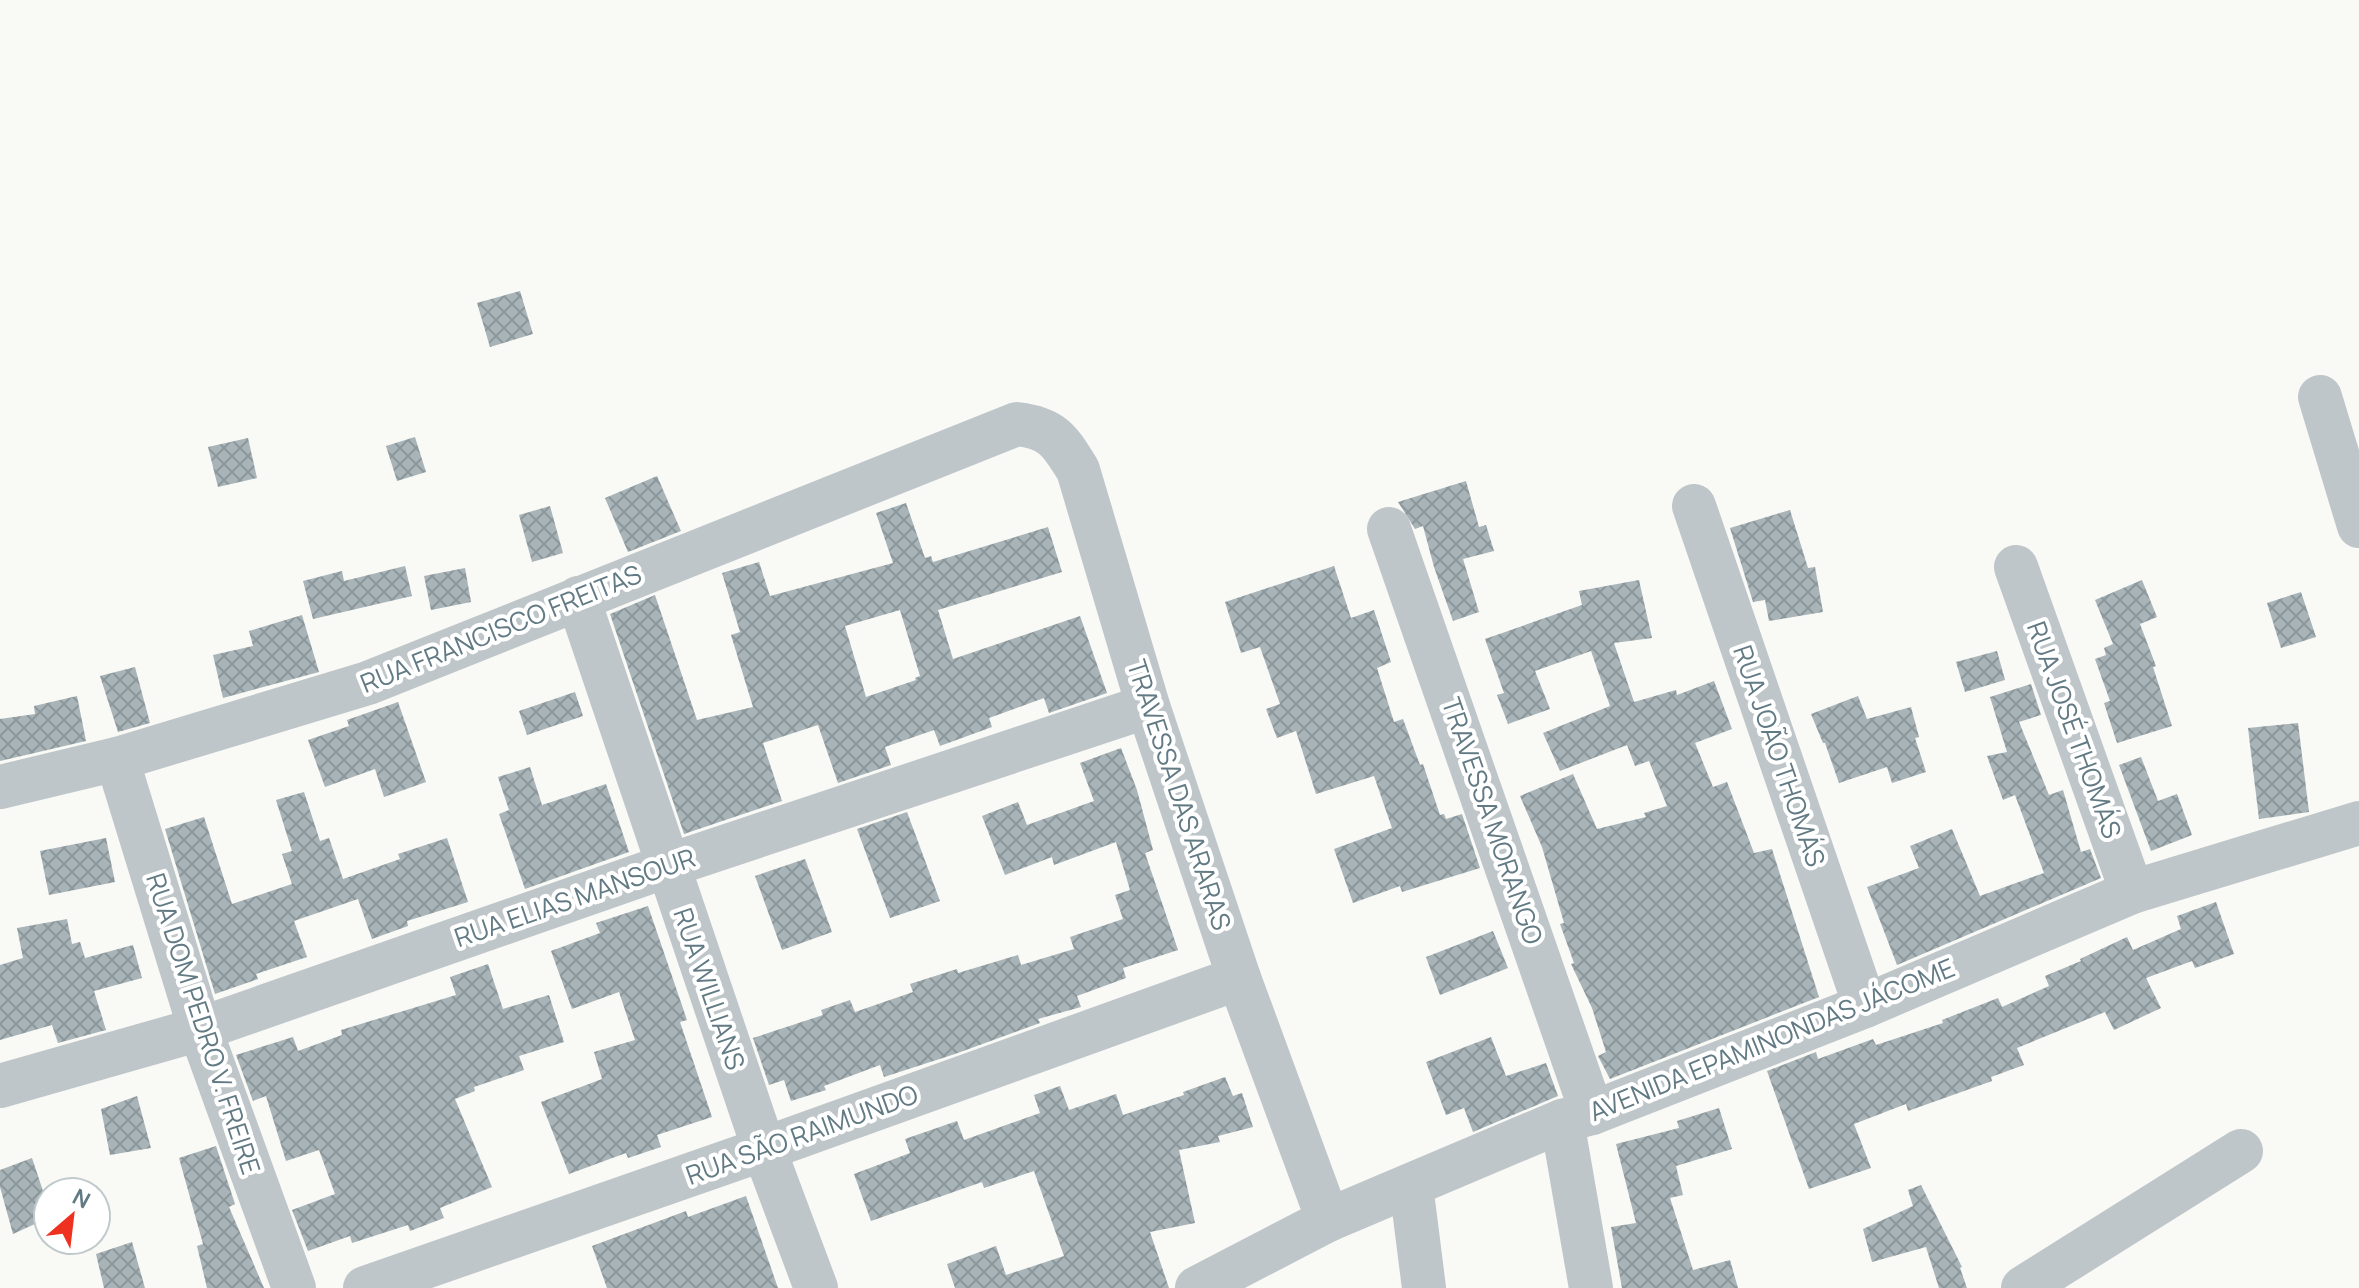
<svg xmlns="http://www.w3.org/2000/svg" width="2359" height="1288" font-family="Manrope,sans-serif">
<style>
.building{fill:url(#building-cross-hatch);fill-rule:evenodd}
.lines{fill:none;stroke-linecap:round;stroke-linejoin:round}
.minor{stroke:#bfc6c9;stroke-width:44}
.labels{text-anchor:middle;stroke-width:8;stroke-linejoin:round;paint-order:stroke}
.street-label{font-size:26px;fill:#627a83;stroke:#fff}
</style>
<defs>
<pattern id="building-cross-hatch" width="8" height="8" patternUnits="userSpaceOnUse" patternTransform="scale(2)"><rect width="8" height="8" fill="#a8b4b8"/><path d="M0 0l8 8M0 8l8-8" fill="none" stroke="#8c979b"/></pattern>
</defs>
<rect width="100%" height="100%" fill="#f9f9f6"/>
<g class="building">
<polygon points="520,291 533,334 490,347 477,303"/>
<polygon points="415,437 426,472 397,481 386,446"/>
<polygon points="248,438 257,478 218,487 208,447"/>
<polygon points="657,476 681,531 628,552 605,498"/>
<polygon points="1466,481 1479,527 1486,525 1494,551 1463,559 1479,612 1453,621 1434,567 1423,526 1415,529 1398,502"/>
<path d="M906,503L925,558L931,556L933,562L1048,527L1062,572L938,610L953,659L1080,616L1107,693L1049,713L1044,698L989,718L992,727L940,746L934,730L885,747L891,765L838,783L818,725L763,743L782,801L684,834L610,614L655,595L697,720L753,707L731,635L740,632L722,573L759,562L770,596L893,563L876,513ZM900,610L920,676L915,678L916,680L866,697L845,626Z"/>
<polygon points="550,506 563,553 532,562 519,515"/>
<polygon points="1790,510 1808,568 1815,567 1823,612 1769,621 1765,600 1753,602 1730,528"/>
<polygon points="405,566 412,596 313,619 303,581 342,571 344,581"/>
<polygon points="1334,566 1351,618 1374,610 1391,662 1377,668 1394,722 1403,719 1420,765 1423,764 1440,815 1444,814 1446,819 1462,814 1480,868 1402,892 1400,886 1353,903 1334,849 1392,828 1374,776 1316,794 1296,731 1277,738 1266,709 1280,704 1260,647 1241,653 1225,602"/>
<polygon points="465,568 471,602 431,610 424,576"/>
<polygon points="1639,580 1652,638 1614,643 1634,702 1676,690 1677,695 1714,681 1732,729 1695,743 1713,787 1727,782 1754,853 1772,849 1819,997 1610,1079 1598,1056 1606,1052 1592,1008 1571,964 1574,963 1560,924 1564,923 1542,847 1520,796 1573,774 1597,829 1646,817 1644,813 1667,806 1649,761 1635,766 1627,745 1560,771 1543,733 1610,706 1591,651 1535,671 1550,709 1508,724 1497,695 1504,693 1485,639 1582,605 1579,591"/>
<polygon points="2142,580 2157,617 2140,624 2156,666 2153,667 2172,726 2117,743 2104,703 2110,701 2095,659 2106,655 2104,648 2113,644 2095,600"/>
<polygon points="2301,592 2316,637 2281,648 2267,603"/>
<polygon points="302,615 319,672 223,698 213,655 253,646 249,631"/>
<polygon points="1997,651 2005,680 1965,692 1956,662"/>
<polygon points="135,667 150,723 118,732 100,676"/>
<polygon points="2031,684 2041,715 2019,722 2049,795 2063,790 2081,852 2090,849 2101,878 1897,965 1867,887 1919,868 1910,846 1952,829 1980,896 2044,873 2015,795 2003,800 1987,756 2007,752 1990,697"/>
<polygon points="575,692 583,716 527,735 519,711"/>
<polygon points="77,696 86,741 0,761 0,719 35,714 34,706"/>
<polygon points="1858,696 1867,719 1911,707 1919,737 1915,738 1926,772 1892,783 1887,767 1839,783 1825,743 1823,743 1811,714"/>
<polygon points="398,702 426,782 384,797 375,769 325,787 308,740 349,726 347,720"/>
<polygon points="2298,723 2309,812 2259,819 2248,728"/>
<polygon points="1121,748 1137,790 1153,850 1145,853 1178,950 1123,968 1126,978 1077,996 1081,1007 1038,1019 1040,1023 955,1054 884,1077 880,1065 824,1086 826,1090 791,1101 784,1080 769,1085 753,1038 823,1015 821,1010 850,1000 855,1012 913,992 910,984 957,969 958,973 1018,955 1021,965 1074,949 1070,937 1123,919 1115,895 1130,890 1116,842 1054,865 1052,857 1005,875 982,816 1018,802 1027,825 1094,801 1080,763"/>
<polygon points="2141,757 2158,801 2177,794 2192,835 2151,851 2119,765"/>
<polygon points="530,767 542,805 606,784 629,852 525,889 499,814 509,810 498,777"/>
<polygon points="304,792 320,841 329,838 343,879 400,859 398,854 447,838 468,902 407,921 408,926 372,939 358,899 294,921 307,957 256,974 258,979 215,994 165,829 204,817 232,904 292,884 282,854 292,851 276,800"/>
<polygon points="907,812 940,901 890,918 857,829"/>
<polygon points="106,838 115,882 49,895 40,851"/>
<polygon points="805,859 832,932 782,950 755,876"/>
<polygon points="2216,902 2234,954 2195,968 2192,961 2146,978 2161,1008 2114,1030 2105,1012 2017,1048 2024,1065 1991,1077 1992,1081 1908,1111 1906,1104 1854,1124 1871,1168 1809,1189 1767,1071 1816,1052 1818,1059 1873,1039 1876,1045 1943,1023 1942,1020 1998,998 2002,1007 2049,986 2045,976 2081,961 2080,959 2127,937 2133,950 2181,929 2177,916"/>
<polygon points="648,906 687,1020 680,1022 712,1117 657,1135 661,1147 628,1158 626,1153 569,1174 541,1102 602,1079 594,1052 635,1040 619,992 572,1009 551,951 600,933 596,923"/>
<polygon points="67,919 72,944 80,942 85,958 133,945 142,978 94,991 106,1030 58,1043 52,1025 0,1040 0,965 23,958 17,928"/>
<polygon points="1493,931 1508,968 1440,995 1426,957"/>
<polygon points="488,964 503,1009 549,995 564,1042 519,1056 524,1070 474,1087 475,1091 455,1099 492,1187 440,1208 444,1218 410,1231 408,1225 352,1243 350,1236 308,1251 292,1210 335,1194 319,1150 286,1161 266,1096 253,1101 236,1055 293,1037 298,1051 342,1035 341,1030 456,995 450,977"/>
<polygon points="1491,1037 1506,1076 1546,1063 1558,1096 1473,1132 1464,1108 1446,1115 1426,1062"/>
<polygon points="1225,1077 1233,1096 1242,1093 1253,1127 1218,1136 1220,1142 1179,1150 1195,1223 1150,1232 1169,1288 955,1288 947,1264 996,1246 1006,1275 1064,1256 1034,1171 984,1188 982,1182 871,1221 854,1174 910,1153 905,1139 957,1121 964,1140 1040,1113 1034,1095 1060,1086 1069,1110 1116,1094 1123,1115 1184,1095 1183,1092"/>
<polygon points="137,1096 151,1148 110,1155 101,1109"/>
<polygon points="1719,1108 1732,1149 1676,1166 1683,1195 1670,1198 1693,1270 1730,1260 1738,1288 1622,1288 1611,1227 1636,1223 1616,1144 1679,1128 1677,1121"/>
<polygon points="216,1146 235,1204 229,1207 264,1288 207,1288 197,1246 203,1244 179,1158"/>
<polygon points="32,1158 48,1206 48,1218 13,1234 0,1187 0,1170"/>
<polygon points="1921,1185 1962,1267 1960,1268 1967,1288 1939,1288 1926,1247 1872,1262 1863,1229 1913,1206 1908,1190"/>
<polygon points="746,1196 778,1288 607,1288 592,1246 686,1211 688,1217"/>
<polygon points="132,1242 145,1288 104,1288 96,1254"/>
</g>
<g class="lines">
<g class="minor">
<polyline points="2320,397 2359,526"/>
<polyline points="1694,506 1865,1006"/>
<polyline points="1389,529 1592,1113"/>
<polyline points="2016,567 2132,892"/>
<polyline points="578,598 764,1149 816,1288"/>
<polyline points="117,759 200,1029 294,1288"/>
<path d="M0,787L117,759L368,683L1017,424C1053,428 1060,441 1078,470L1148,706L1239,978L1328,1220"/>
<polyline points="0,1086 200,1029 667,866 1148,706"/>
<polyline points="1562,1121 1591,1288"/>
<polyline points="1411,1185 1424,1288"/>
<polyline points="365,1288 764,1149 1239,978"/>
<polyline points="1197,1288 1328,1220 1562,1121 1592,1113 1865,1006 2132,892 2359,823"/>
<polyline points="2023,1288 2241,1151"/>
</g>
</g>
<g class="labels">
<g class="street-label">
<text transform="translate(501 629) rotate(-22)" y="9">RUA FRANCISCO FREITAS</text>
<text transform="translate(2074 730) rotate(70)" y="9">RUA JOSÉ THOMÁS</text>
<text transform="translate(1779 756) rotate(71)" y="9">RUA JOÃO THOMÁS</text>
<text transform="translate(1179 795) rotate(72)" y="9">TRAVESSA DAS ARARAS</text>
<text transform="translate(1492 821) rotate(71)" y="9">TRAVESSA MORANGO</text>
<text transform="translate(575 898) rotate(-19)" y="9">RUA ELIAS MANSOUR</text>
<text transform="translate(709 989) rotate(71)" y="9">RUA WILLIANS</text>
<text transform="translate(203 1024) rotate(72)" y="9">RUA DOM PEDRO V. FREIRE</text>
<text transform="translate(1772 1040) rotate(-22)" y="9">AVENIDA EPAMINONDAS JÁCOME</text>
<text transform="translate(802 1135) rotate(-20)" y="9">RUA SÃO RAIMUNDO</text>
</g>
</g>
<g transform="translate(72 1216) rotate(28)"><circle r="38" fill="#ffffff" stroke="#c0cacd" stroke-width="2"/>
<path d="M0-6L14 30L0 20L-14 30Z" fill="#ef3120"/>
<text y="-12" font-size="22" font-weight="bold" text-anchor="middle" fill="#627a83">N</text>
</g>
</svg>
